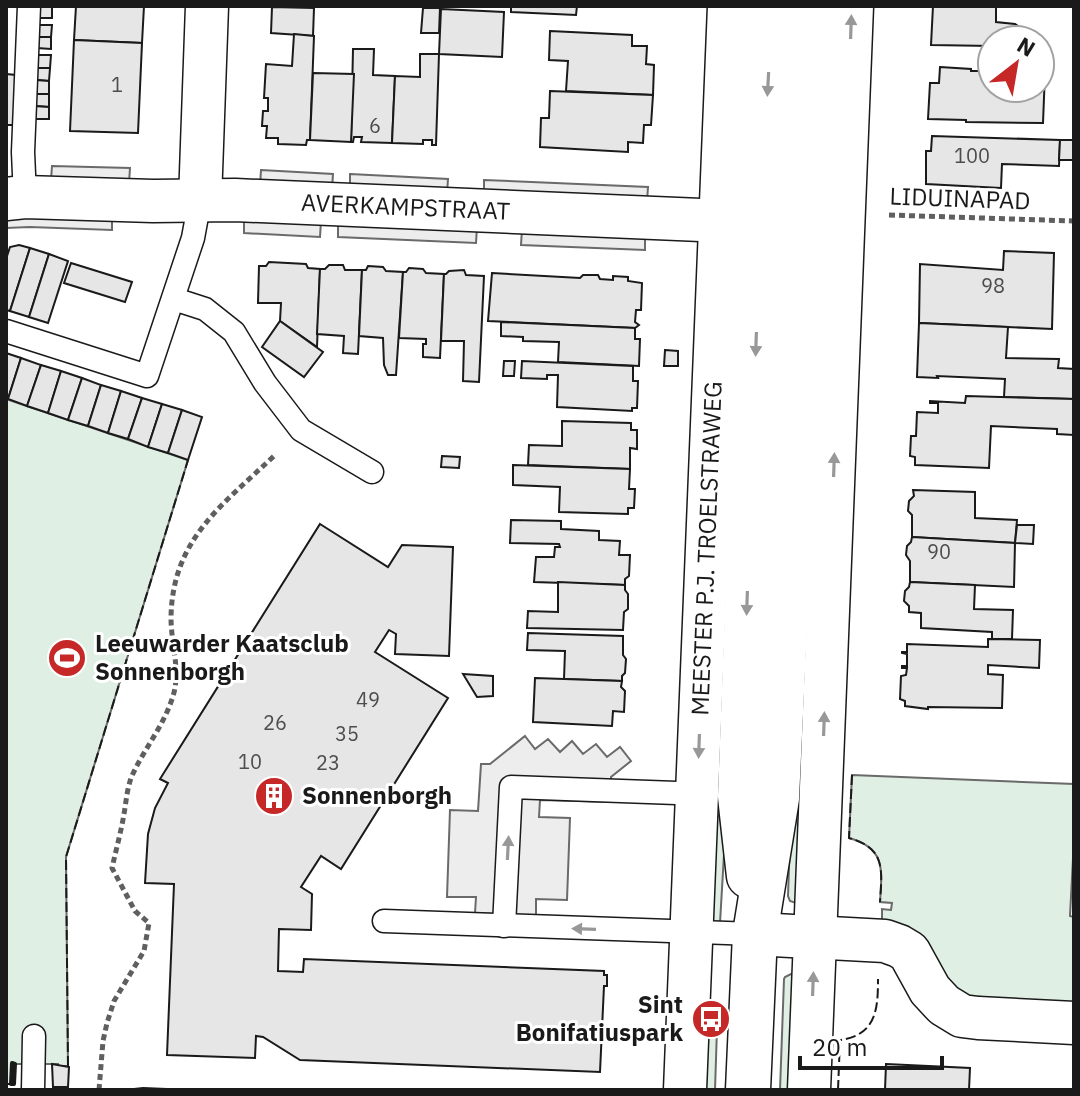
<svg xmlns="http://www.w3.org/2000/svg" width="1080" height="1096" font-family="'IBM Plex Sans',sans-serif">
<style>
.green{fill:#e0efe3;stroke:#6a6a6a;stroke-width:2}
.parking{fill:#ededed;stroke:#6a6a6a;stroke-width:2}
.building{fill:#e6e6e6;stroke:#1a1a1a;stroke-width:2}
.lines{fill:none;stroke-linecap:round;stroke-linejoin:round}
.service-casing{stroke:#1a1a1a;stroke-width:25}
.minor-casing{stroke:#1a1a1a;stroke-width:45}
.secondary-casing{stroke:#1a1a1a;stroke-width:47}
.path{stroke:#5f5f5f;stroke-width:5;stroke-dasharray:6 4;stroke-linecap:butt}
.service{stroke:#fff;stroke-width:22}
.minor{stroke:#fff;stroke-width:42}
.secondary{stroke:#fff;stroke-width:44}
.fence{stroke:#1a1a1a;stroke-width:2;stroke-dasharray:10 4;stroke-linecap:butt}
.wall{stroke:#1a1a1a;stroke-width:4}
.oneway{fill:#989898}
.labels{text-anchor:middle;stroke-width:6;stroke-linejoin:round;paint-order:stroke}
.number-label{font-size:20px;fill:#4d4d4d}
.street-label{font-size:24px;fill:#1a1a1a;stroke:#fff}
.poi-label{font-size:24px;font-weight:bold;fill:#1a1a1a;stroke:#fff;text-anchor:start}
</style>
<rect width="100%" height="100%" fill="#fff"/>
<g class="green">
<polygon points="6,399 188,460 66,857 68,1066 58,1066 58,1064 13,1064 11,1084 6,1084"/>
<polygon points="793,750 805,750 796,903 790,901 788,896"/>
<path d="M852,775L1074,784V839L1070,916L1074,917V1006L987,1001L979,997L973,1000L948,983V978L942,976L882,923V909L891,910L892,903L880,902C882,870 886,848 849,838Z"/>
<polygon points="713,816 723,816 726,820 720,923 710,921"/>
<polygon points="791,974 795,974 792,1090 780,1090 784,979 785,977"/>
<polygon points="705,1026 717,1028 715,1090 702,1090"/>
</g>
<g class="parking">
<polygon points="52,166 130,168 129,183 51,180"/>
<polygon points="261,170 333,174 332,189 260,186"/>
<polygon points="350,174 448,179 447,194 350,190"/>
<polygon points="484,180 648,187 647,202 484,196"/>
<polygon points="6,216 112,218 112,230 30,227 6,228"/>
<polygon points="244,218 321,221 320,237 244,233"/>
<polygon points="338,222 477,227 476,243 338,237"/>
<polygon points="522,229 645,234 645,250 521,245"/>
<polygon points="525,736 535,749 548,739 560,752 572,741 583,754 596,744 607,757 620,747 631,761 611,777 611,802 540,800 539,817 570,818 567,900 536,899 536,916 475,913 476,897 447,897 450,810 478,811 481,764 490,764"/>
</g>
<g class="building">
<rect x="38" y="6" width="14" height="12"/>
<polygon points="76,6 144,6 142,43 74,40"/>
<polygon points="511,6 577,6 576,15 511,12"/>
<polygon points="933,6 996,6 996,22 1015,24 1021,28 1023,34 1033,35 1033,40 992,40 992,46 931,45"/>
<polygon points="272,7 314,8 313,36 271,33"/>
<polygon points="423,8 440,8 439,33 421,33"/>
<polygon points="441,9 504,12 502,57 439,54"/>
<polygon points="37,25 52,25 51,37 37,37"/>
<polygon points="550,31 632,35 632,46 647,46 646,64 654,65 653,95 566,91 568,61 549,60"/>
<polygon points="294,34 314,36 310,140 307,140 306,145 278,144 278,138 266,138 267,126 262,126 263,111 268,111 268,98 264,98 266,64 292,66"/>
<polygon points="37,37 51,37 51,49 37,48"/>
<polygon points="74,40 142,43 138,133 70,131"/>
<polygon points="353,49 374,49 373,75 395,76 392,143 361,142 362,137 354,137 353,142 351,142"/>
<polygon points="420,54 439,54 436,145 432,145 432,140 423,140 423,144 392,143 395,76 420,77"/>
<polygon points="36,55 51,55 50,68 36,68"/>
<polygon points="940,67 971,69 971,71 991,71 992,69 992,88 1040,88 1040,71 1045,72 1043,123 966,122 966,120 928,119 930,83 939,83"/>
<polygon points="36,68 50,68 49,81 36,80"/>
<polygon points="313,73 354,74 351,142 310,140"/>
<polygon points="6,74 16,75 14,125 6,125"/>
<polygon points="36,80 49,81 49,94 35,94"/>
<polygon points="550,91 653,95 651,125 644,125 643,143 628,142 628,152 540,147 541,118 549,118"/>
<polygon points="35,94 49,94 49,107 34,106"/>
<polygon points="34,106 49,107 49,119 34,119"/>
<polygon points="932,136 1060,140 1059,166 1002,164 1001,188 926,184 926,151 931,151"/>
<polygon points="1060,140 1074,140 1074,160 1059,160"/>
<polygon points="19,245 30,248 10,311 6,310 6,259 10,247"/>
<polygon points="30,248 49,254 29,317 10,311"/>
<polygon points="1004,251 1054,253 1052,329 919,323 920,264 1003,270"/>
<polygon points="49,254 68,261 48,323 29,317"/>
<polygon points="269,262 306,264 308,268 320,269 317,347 280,321 281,303 258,303 259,266 266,266"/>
<polygon points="71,263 132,282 125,302 64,283"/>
<polygon points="329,265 343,265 345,270 362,270 358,354 343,353 344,336 317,334 320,269 325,269"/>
<polygon points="368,266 383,267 386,271 403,272 396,375 388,375 384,365 383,338 359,336 362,270 366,270"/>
<polygon points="409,268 423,269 426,273 444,274 440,358 423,357 423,344 426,344 426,339 399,338 403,272 406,272"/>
<polygon points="464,270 466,275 484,276 479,382 463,381 464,341 441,341 444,274 446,274 449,271"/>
<polygon points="492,273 580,278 583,275 598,275 600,279 613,280 613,276 628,277 628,281 642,283 641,310 636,310 635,322 639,325 635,328 488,321"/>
<polygon points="280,321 323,352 304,377 262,347"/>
<polygon points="501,322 635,328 635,339 640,339 639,366 558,362 559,342 523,341 523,337 501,336"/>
<polygon points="919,323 1008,327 1006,358 1059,359 1058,368 1074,369 1074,399 1004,397 1005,379 937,376 938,378 917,377"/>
<polygon points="665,350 678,351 678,366 664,366"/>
<polygon points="6,353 21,358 8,399 6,399"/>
<polygon points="21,358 41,365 27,406 8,399"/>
<polygon points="504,361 515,361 514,376 503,376"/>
<polygon points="522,361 633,366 633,381 638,381 637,408 632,408 632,411 557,407 558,375 547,375 547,379 521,378"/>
<polygon points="41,365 61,371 48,413 27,406"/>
<polygon points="61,371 82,378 68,420 48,413"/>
<polygon points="82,378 101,385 88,426 68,420"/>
<polygon points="101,385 121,391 108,433 88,426"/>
<polygon points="121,391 142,398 128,439 108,433"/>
<polygon points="966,396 1074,399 1074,435 1057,434 1057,429 991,426 989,468 915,465 915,457 910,456 911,436 916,436 917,412 938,413 938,403 930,403 930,401 965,403"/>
<polygon points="142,398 162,404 148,447 128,439"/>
<polygon points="162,404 182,410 168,453 148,447"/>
<polygon points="182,410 202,417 188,460 168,453"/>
<polygon points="562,421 631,423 631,430 637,430 637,449 630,448 630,469 528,465 529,445 562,446"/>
<polygon points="442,456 460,457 459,468 441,467"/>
<polygon points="513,465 630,469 629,489 635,489 634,508 628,508 628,514 559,512 560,487 513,485"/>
<polygon points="913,490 975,492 975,518 1017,520 1015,543 912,537 912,515 908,511 909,501 914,496"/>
<polygon points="511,520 561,521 561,529 599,531 599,540 620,541 619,555 630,555 629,576 625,579 625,585 534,582 536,557 554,557 555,547 560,547 559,544 510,543"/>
<polygon points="320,524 388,567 402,545 453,547 449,656 395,654 396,634 389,630 375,652 448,698 341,869 321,856 301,887 312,894 311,930 279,929 278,971 303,972 304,959 604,971 604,975 607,975 607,986 604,986 600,1072 300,1060 263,1037 256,1036 255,1058 167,1055 174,884 145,883 148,834 155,808 168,783 160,779"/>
<polygon points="1017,525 1034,525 1033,544 1015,543"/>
<polygon points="912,537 1015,543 1014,587 910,582 910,561 906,555 907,546 911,542"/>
<polygon points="558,582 625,585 625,590 628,594 628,609 624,612 623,630 527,628 528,611 558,612"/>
<polygon points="910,582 975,585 974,609 1013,610 1012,639 992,639 992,632 921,628 921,613 909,612 909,606 904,601 905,591 909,587"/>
<polygon points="528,633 623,636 623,655 626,659 625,673 622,676 622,681 564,679 565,651 527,650"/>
<polygon points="988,639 1040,640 1039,668 988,665 988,674 1003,675 1002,708 928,707 928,709 905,706 905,701 900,699 901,676 906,675 907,668 902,668 902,666 907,666 907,654 902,653 902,652 907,652 907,644 988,647"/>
<polygon points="463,674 493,676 493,696 477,697"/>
<polygon points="535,678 622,681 621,687 625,691 624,712 613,711 612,726 533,722"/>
<polygon points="52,1064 69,1067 68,1087 53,1087"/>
<polygon points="886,1064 970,1068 969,1090 885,1090"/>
<polygon points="143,1088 191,1090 125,1090"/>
</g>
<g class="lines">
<defs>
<g id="service">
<polyline points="25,197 23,152 29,6"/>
<polyline points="174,299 205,309 234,332 265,383 301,430 372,472"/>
<polyline points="6,331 147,376 193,238 200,200"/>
<polyline points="384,921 755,934"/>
<polyline points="504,926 511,787 704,794"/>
<polyline points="33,1090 34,1036"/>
</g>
<g id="minor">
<path id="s1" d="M6,199L25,197L153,201L235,200L748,222"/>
<polyline points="200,200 207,6"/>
<polyline points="755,934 885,941 899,946 909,952 930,990 944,1005 962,1016 978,1018 1074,1023"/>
<path id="s2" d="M685,1090L729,6"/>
<polyline points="809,1090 852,6"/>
</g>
<g id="secondary">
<polyline points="749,876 740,796 757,334 771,6"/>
<polyline points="748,1090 755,934 777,798 804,224 812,6"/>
</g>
</defs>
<use href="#service" class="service-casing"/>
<use href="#minor" class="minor-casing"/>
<use href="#secondary" class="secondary-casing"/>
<g class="path">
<polyline points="889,215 1074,221"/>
<path d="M99,1090L103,1041L107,1023L114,1001L144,951L149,923L135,911L112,868C116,850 121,832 124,814C126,802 127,790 131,778C143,750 164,726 173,696C181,671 171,644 171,618C172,538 224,504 276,454"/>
</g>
<use href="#service" class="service"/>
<use href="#minor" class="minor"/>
<use href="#secondary" class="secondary"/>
<g class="fence">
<path d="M852,775L849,838C886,848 882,870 880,902"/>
<polyline points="68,1066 66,857 188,460"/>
<polyline points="6,1084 11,1084"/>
<path d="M838,1090L840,1040C876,1035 878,1010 878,979"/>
</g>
<polygon class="wall" points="12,1063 15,1064 14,1084 11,1084"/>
</g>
<defs><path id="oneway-solid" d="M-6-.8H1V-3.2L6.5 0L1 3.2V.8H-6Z" transform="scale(2)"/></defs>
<g class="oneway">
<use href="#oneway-solid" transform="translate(851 27) rotate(-88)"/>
<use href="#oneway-solid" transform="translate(768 84) rotate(93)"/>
<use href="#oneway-solid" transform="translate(756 344) rotate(92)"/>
<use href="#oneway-solid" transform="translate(834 465) rotate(-88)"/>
<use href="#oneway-solid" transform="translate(747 603) rotate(92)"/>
<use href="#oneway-solid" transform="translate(824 724) rotate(-88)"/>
<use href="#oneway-solid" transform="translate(699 746) rotate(92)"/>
<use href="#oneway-solid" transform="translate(508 848) rotate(-87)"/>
<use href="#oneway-solid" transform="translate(584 929) rotate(-178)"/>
<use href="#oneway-solid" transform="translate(813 984) rotate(-88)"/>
</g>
<defs>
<symbol id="stadium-disc" viewBox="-11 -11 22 22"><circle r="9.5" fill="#c62828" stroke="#fff"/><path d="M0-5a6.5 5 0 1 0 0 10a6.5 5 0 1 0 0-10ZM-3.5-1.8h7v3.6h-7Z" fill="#fff"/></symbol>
<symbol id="building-disc" viewBox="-11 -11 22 22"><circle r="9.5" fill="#c62828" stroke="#fff"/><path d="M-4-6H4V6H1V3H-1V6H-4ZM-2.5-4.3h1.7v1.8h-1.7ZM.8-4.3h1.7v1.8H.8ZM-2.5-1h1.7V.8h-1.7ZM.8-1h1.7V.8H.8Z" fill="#fff"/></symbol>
<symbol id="bus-disc" viewBox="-11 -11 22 22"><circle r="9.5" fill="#c62828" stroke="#fff"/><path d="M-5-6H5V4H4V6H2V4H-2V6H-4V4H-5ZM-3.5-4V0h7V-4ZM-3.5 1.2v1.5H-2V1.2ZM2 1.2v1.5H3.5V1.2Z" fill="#fff"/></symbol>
</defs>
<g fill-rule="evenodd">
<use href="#stadium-disc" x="45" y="636" width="44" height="44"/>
<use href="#building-disc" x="252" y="774" width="44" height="44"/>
<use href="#bus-disc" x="689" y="997" width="44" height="44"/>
</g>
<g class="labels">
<g class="number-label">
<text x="117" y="92">1</text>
<text x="375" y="133">6</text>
<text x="972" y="163">100</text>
<text x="993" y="293">98</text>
<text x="939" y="559">90</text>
<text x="368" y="707">49</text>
<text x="275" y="730">26</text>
<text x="347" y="741">35</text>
<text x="250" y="769">10</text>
<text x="328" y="770">23</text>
</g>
<g class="street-label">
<text transform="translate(960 199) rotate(2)" y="8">LIDUINAPAD</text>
<text dy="8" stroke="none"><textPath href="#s1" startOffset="400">AVERKAMPSTRAAT</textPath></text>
<text dy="8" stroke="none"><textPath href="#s2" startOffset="542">MEESTER P.J. TROELSTRAWEG</textPath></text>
</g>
<g class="poi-label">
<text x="95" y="652">Leeuwarder Kaatsclub<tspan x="95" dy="28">Sonnenborgh</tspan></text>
<text x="302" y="804">Sonnenborgh</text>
<text x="683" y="1013" text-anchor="end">Sint<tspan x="683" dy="28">Bonifatiuspark</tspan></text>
</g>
</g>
<rect width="1080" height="1096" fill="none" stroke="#1a1a1a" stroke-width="16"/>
<g transform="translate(1016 64) rotate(31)"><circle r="38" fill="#ffffff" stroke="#a3a3a3" stroke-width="2"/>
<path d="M0-6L14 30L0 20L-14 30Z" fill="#c62828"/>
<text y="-12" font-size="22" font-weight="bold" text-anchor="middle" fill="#1a1a1a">N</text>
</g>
<path d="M800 1056v12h142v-12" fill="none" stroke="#1a1a1a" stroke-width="4"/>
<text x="812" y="1056" font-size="24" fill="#1a1a1a" stroke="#ffffff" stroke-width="6" paint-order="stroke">20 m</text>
</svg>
